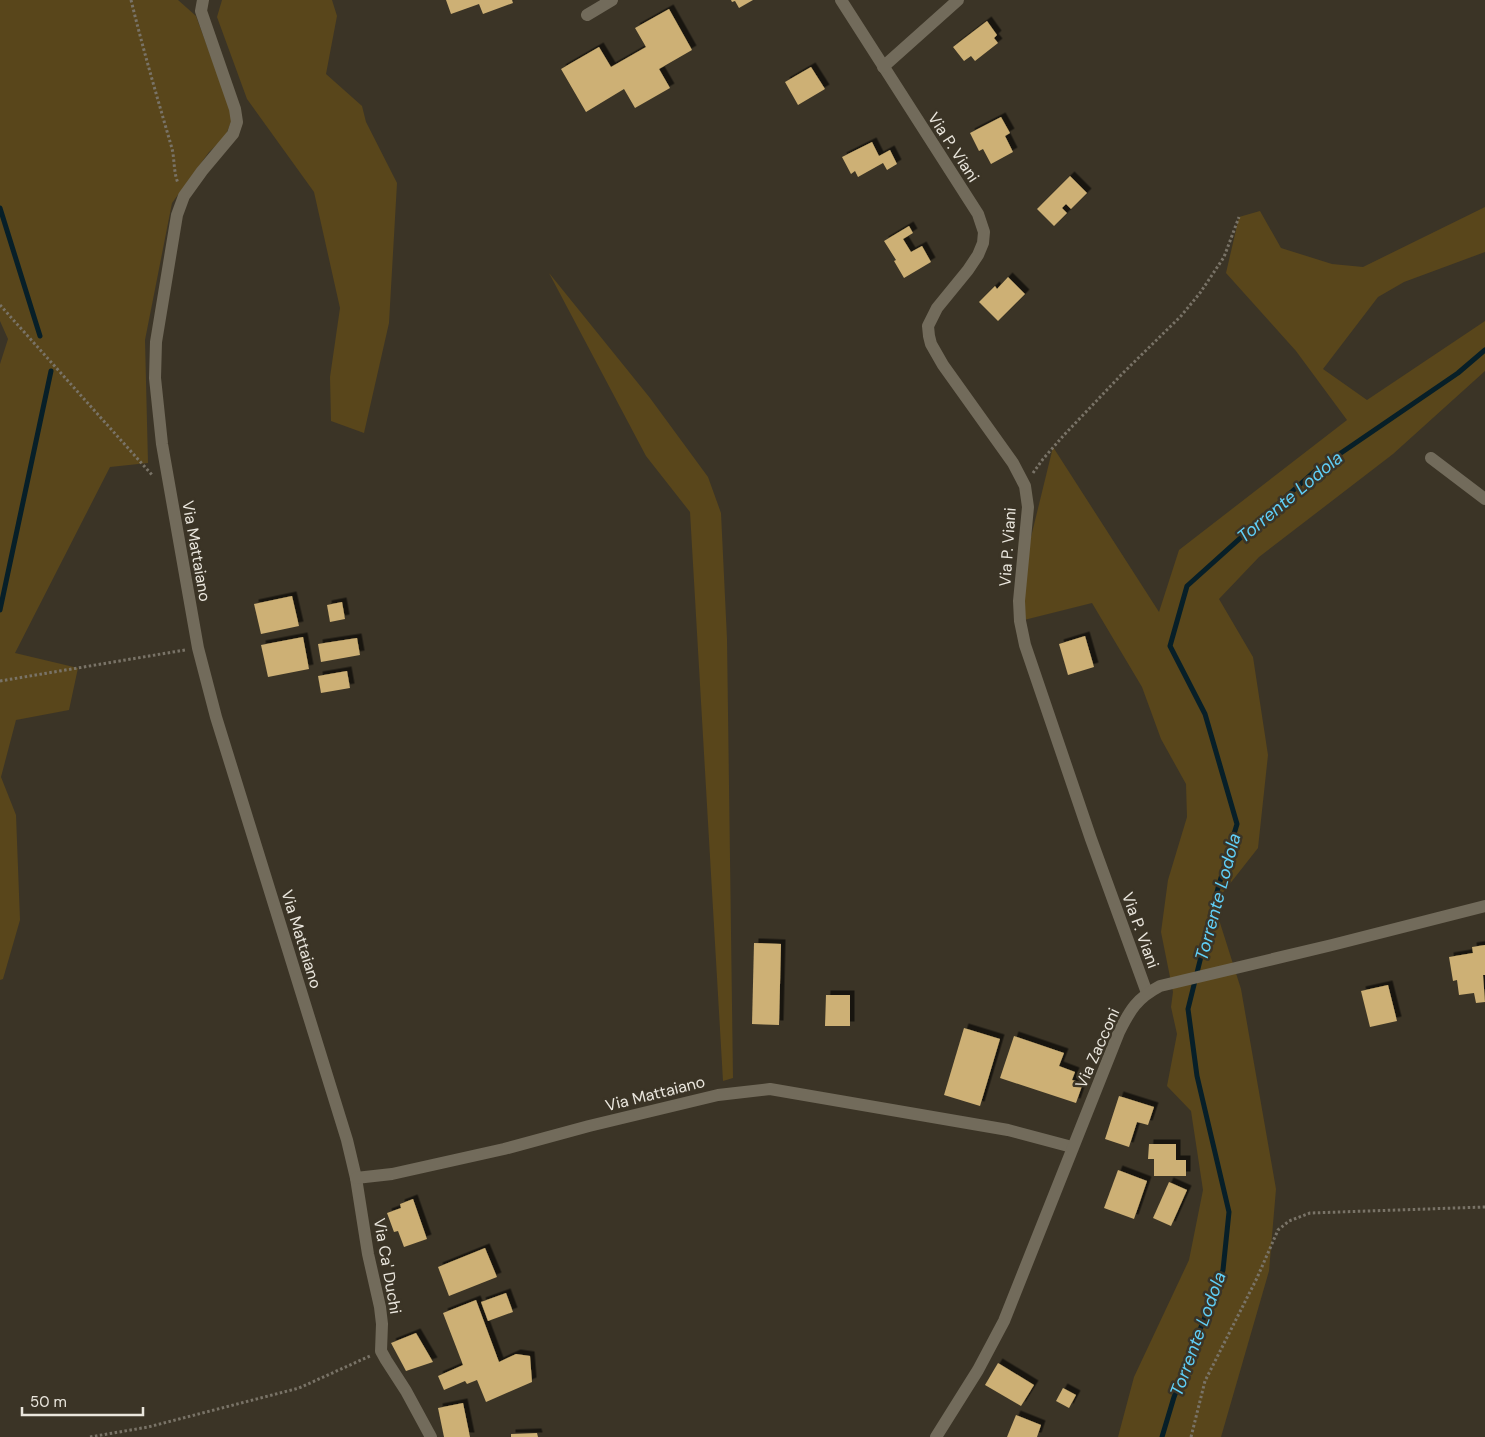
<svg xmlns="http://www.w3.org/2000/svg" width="1485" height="1437" font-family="'DM Sans',sans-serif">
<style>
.green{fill:#59461b}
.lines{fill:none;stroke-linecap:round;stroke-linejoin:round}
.stream{stroke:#071f28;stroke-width:5}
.building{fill:#cdb074;filter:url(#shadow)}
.path{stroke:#797367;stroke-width:3;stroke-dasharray:2.5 2.5;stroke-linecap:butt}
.minor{stroke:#726b5b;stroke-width:12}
.labels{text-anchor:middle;stroke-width:5;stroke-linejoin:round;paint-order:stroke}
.street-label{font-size:16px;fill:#eae6dd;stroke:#3b3426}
.water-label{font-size:18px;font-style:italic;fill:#60cff7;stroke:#3b3426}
</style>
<defs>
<filter id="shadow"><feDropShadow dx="4.5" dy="-4.5" stdDeviation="0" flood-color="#0009"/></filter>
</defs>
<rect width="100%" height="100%" fill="#3b3426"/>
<g class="green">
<polygon points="0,0 178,0 196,16 233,117 225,137 209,152 172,203 145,340 148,463 110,467 15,653 78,668 69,710 16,720 1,777 16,815 20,920 3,979 0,980 0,364 8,339 0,321"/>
<polygon points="222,0 332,0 337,16 326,74 362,106 366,122 397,183 389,323 364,433 331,421 330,377 340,308 314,192 247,99 217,17"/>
<polygon points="1485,207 1485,252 1404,282 1378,297 1323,369 1367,400 1485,321 1485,371 1393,454 1259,557 1219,599 1253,657 1268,755 1258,848 1214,904 1241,989 1276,1189 1269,1271 1221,1437 1118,1437 1134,1377 1189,1260 1203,1190 1191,1111 1167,1086 1177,1034 1171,1007 1173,992 1161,932 1168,880 1187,817 1186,784 1161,739 1142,687 1092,603 1020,621 1021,578 1053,447 1159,612 1179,550 1347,420 1296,351 1226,273 1239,217 1260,211 1281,248 1332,264 1363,267"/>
<polygon points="549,273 650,398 708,477 721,513 727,639 733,1078 723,1081 690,512 646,456"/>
</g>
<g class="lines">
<g class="stream">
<polyline points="0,208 40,336"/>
<polyline points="0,610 51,371"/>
<polyline points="1162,1437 1174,1397 1223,1270 1229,1212 1197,1076 1188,1009 1218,888 1237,824 1205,714 1170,646 1187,586 1316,470 1458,373 1485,350"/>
</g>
</g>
<g class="building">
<polygon points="446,0 512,0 513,3 483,14 479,4 451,14"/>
<polygon points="731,0 753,0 739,8 735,1 732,2"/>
<polygon points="669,9 692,50 659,69 670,88 635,108 624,89 586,112 561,69 599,47 611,67 646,47 635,28"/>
<polygon points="987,21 997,35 994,38 998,43 975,61 971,56 964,61 953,47"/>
<polygon points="811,67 825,89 798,105 785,82"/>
<polygon points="1001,117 1010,133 1005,136 1013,152 991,164 983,149 979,151 970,133"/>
<polygon points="872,142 879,156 890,150 897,164 887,170 883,163 858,177 855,171 851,174 842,157"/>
<polygon points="1070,176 1087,193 1071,209 1066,204 1062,208 1067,213 1054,226 1037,209"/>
<polygon points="909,226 913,233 903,239 911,252 922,246 931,262 904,278 894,261 896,260 884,241"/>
<polygon points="1008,277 1025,294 998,321 979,302 995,286 997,289"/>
<polygon points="292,596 299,626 261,634 254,604"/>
<polygon points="342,602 345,619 330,622 327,605"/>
<polygon points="1085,636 1094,667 1068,675 1059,644"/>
<polygon points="303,637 309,669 268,677 261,645"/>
<polygon points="357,638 360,655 321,662 318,644"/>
<polygon points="347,671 350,688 321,693 318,676"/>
<polygon points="754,943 781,944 779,1025 752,1024"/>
<polygon points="1485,945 1485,975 1483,975 1485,1002 1476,1003 1474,993 1459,995 1457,980 1453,981 1449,957 1473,953 1472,947"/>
<polygon points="1388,985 1397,1021 1370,1027 1361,991"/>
<polygon points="826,995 850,995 850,1026 825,1026"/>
<polygon points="964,1028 1000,1039 980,1106 944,1095"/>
<polygon points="1014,1036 1064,1053 1059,1066 1075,1072 1072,1080 1083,1083 1076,1103 1000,1078"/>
<polygon points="1119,1096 1154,1107 1148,1125 1137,1122 1129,1147 1105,1139"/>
<polygon points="1149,1144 1176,1144 1176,1160 1186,1160 1186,1176 1154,1176 1154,1159 1148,1159"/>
<polygon points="1118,1170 1147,1181 1134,1219 1104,1208"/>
<polygon points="1169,1182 1187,1190 1171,1226 1153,1218"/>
<polygon points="413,1199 427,1239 404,1247 398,1231 394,1232 387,1213 401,1208 400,1204"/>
<polygon points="485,1248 497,1277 449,1296 438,1267"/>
<polygon points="506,1293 513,1312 488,1321 481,1302"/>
<polygon points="476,1300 499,1362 516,1354 530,1356 532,1382 486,1402 477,1380 467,1384 465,1381 444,1390 438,1376 463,1365 443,1313"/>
<polygon points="416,1333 433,1362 406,1371 391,1343"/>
<polygon points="998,1363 1034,1385 1021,1406 985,1385"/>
<polygon points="1063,1388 1076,1395 1069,1408 1056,1401"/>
<polygon points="463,1403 470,1437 444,1437 438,1408"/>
<polygon points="1016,1415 1041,1425 1037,1437 1007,1437"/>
<polygon points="537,1433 538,1437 511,1437 511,1434"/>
</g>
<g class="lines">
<g class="path">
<path d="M131,0C143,49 157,97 171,145C175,157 173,171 178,183"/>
<polyline points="0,305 153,476"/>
<polyline points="1033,473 1043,459 1064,435 1123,373 1181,316 1200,293 1224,257 1239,217"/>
<polyline points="0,681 185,650"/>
<polyline points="90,1437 148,1427 299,1388 370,1356"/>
<polyline points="1191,1437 1205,1381 1257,1278 1278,1230 1289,1221 1310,1213 1485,1207"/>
</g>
<g class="minor">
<polyline points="203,0 201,11 235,109 237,122 233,134 202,171 184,196 177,215 156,342 155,378 162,444 198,648 216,717 347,1140 356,1178 368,1254 380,1307 382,1324 381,1351 386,1360 406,1391 431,1437"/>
<polyline points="841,0 978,214 984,232 983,243 978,255 968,270 937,308 928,326 929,336 931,344 943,365 1013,463 1025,486 1028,507 1019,601 1020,621 1025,645 1091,839 1147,993"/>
<polyline points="587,15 612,0"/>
<polyline points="883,67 958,0"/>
<polyline points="1431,458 1485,499"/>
<polyline points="356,1178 392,1174 504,1149 589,1126 718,1095 770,1089 1008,1130 1072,1147"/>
<path d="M936,1437L978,1370L1004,1321L1119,1032C1130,1010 1137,998 1160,986L1332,945L1485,906"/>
</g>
</g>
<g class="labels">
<g class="street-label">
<text transform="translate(954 147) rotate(57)" y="6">Via P. Viani</text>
<text transform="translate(1007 547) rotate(-86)" y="6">Via P. Viani</text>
<text transform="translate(197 551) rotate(80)" y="6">Via Mattaiano</text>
<text transform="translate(1141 930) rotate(70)" y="6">Via P. Viani</text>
<text transform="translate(302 939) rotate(73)" y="6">Via Mattaiano</text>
<text transform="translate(1097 1048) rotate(-66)" y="6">Via Zacconi</text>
<text transform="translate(655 1093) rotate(-14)" y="6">Via Mattaiano</text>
<text transform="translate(388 1266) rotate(80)" y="6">Via Ca' Duchi</text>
</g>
<g class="water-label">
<text transform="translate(1290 497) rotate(-40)" y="6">Torrente Lodola</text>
<text transform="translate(1218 897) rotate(-75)" y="6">Torrente Lodola</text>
<text transform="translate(1198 1334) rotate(-70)" y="6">Torrente Lodola</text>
</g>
</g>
<path d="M22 1407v8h121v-8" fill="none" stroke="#eae6dd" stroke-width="2.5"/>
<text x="30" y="1407" font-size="15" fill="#eae6dd" stroke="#3b3426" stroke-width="4" paint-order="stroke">50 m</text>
</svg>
